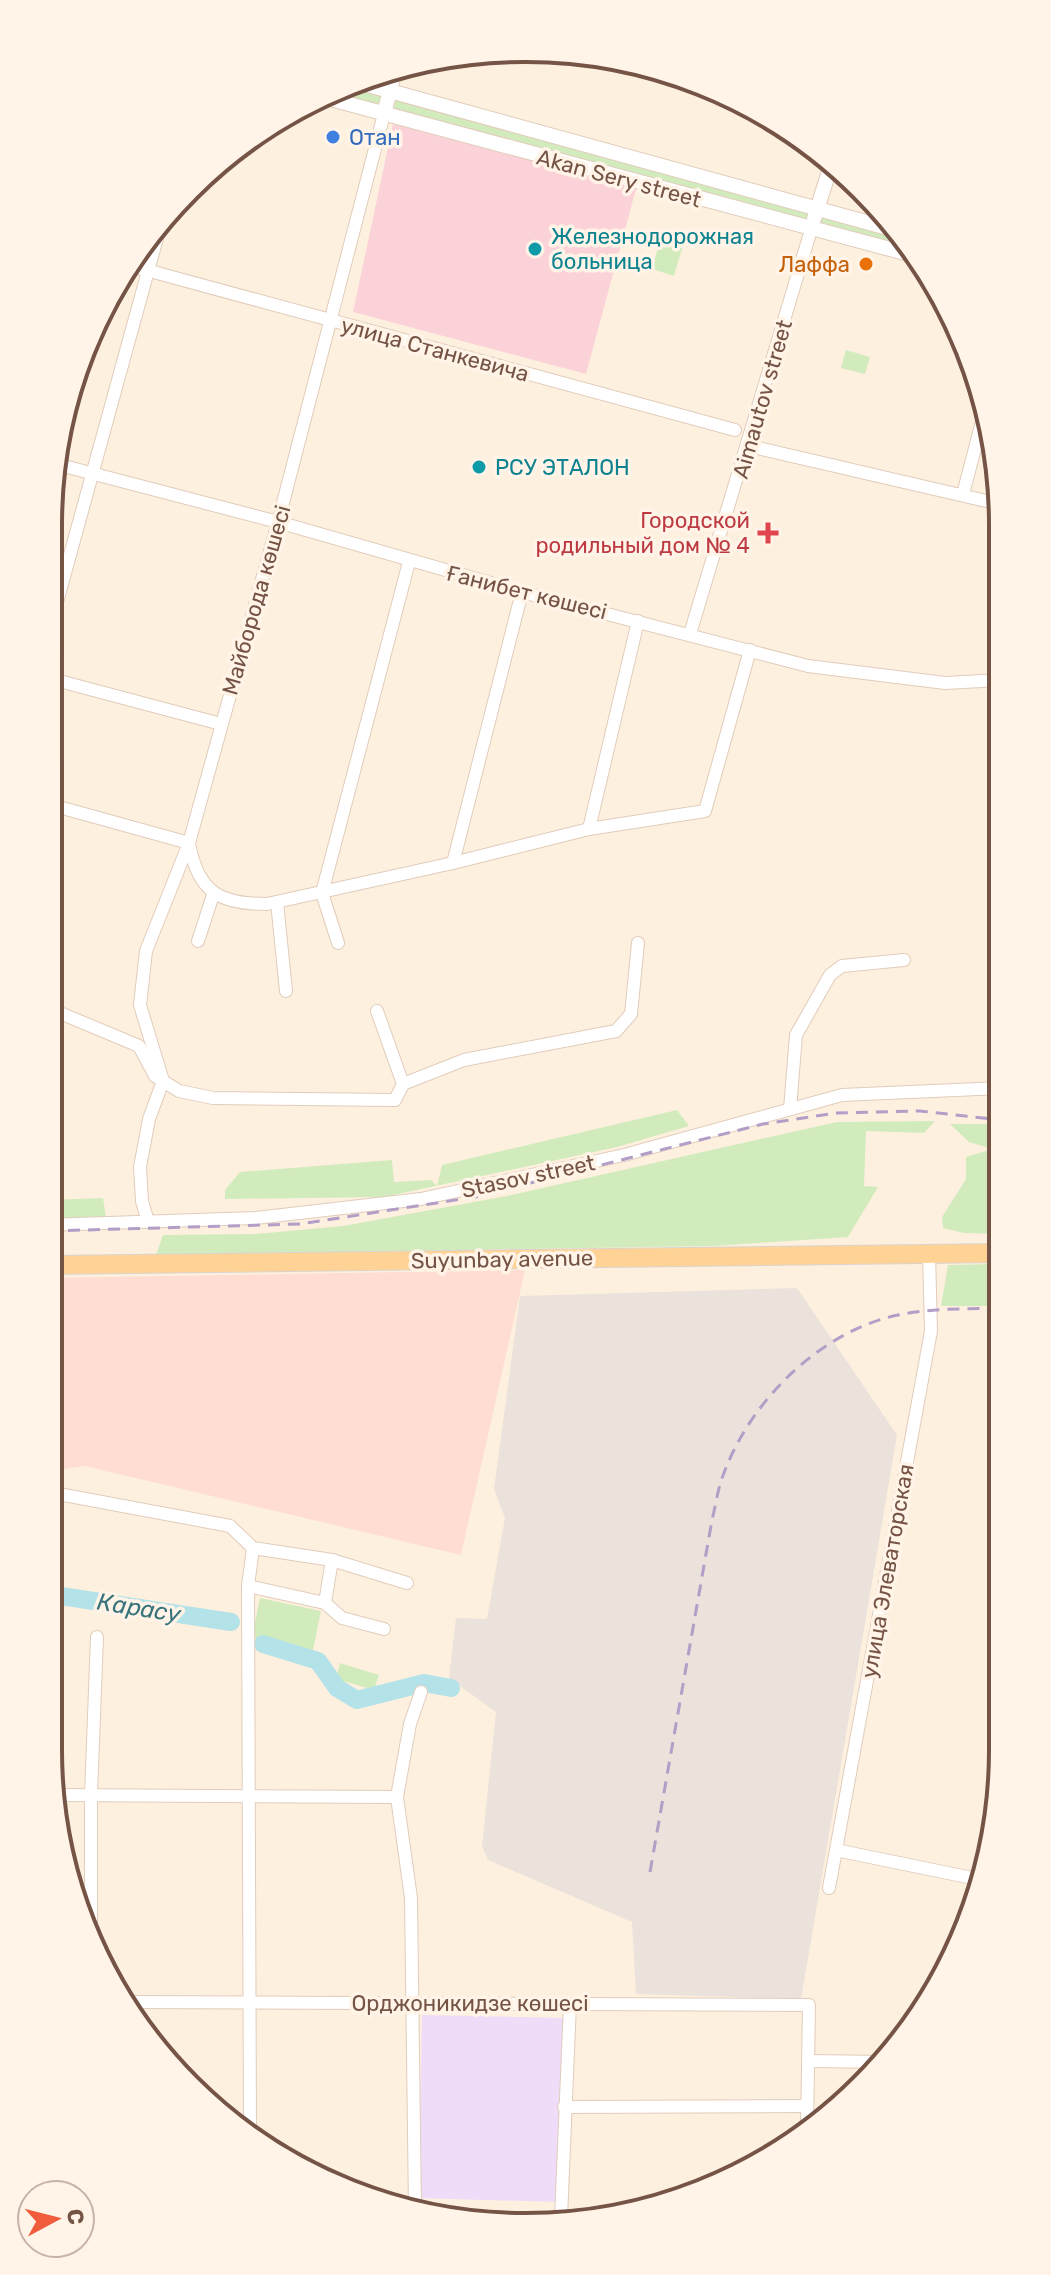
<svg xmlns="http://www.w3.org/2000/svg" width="1051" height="2275" font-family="Rubik,sans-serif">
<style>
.commercial{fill:#ffddd2}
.industrial{fill:#ebe2db}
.education{fill:#eedcf9}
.medical{fill:#fcd2d9}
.green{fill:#d2ebbd}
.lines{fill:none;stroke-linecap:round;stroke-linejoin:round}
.river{stroke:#b3e2e8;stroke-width:18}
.minor-casing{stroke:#e2ccbb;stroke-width:14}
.tertiary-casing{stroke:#e2ccbb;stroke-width:16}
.primary-casing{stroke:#dbd3cf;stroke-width:20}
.minor{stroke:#fff;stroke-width:12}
.tertiary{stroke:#fff;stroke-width:14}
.primary{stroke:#ffd395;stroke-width:18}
.rail{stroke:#b29ec7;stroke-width:3;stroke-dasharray:12 8;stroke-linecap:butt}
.shop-dot{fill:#3f7fe0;stroke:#fff4e7;stroke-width:3}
.culture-dot{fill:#0f9aa8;stroke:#fff4e7;stroke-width:3}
.food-dot{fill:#e8710a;stroke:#fff4e7;stroke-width:3}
.health-dot{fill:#e0444e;stroke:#fff4e7;stroke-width:3}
.labels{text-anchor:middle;stroke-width:7;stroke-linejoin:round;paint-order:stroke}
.shop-label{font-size:22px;fill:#366cbe;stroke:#fff4e7;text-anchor:start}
.street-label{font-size:22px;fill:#755446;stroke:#fff4e7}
.culture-label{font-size:22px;fill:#0d838f;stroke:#fff4e7;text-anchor:start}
.food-label{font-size:22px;fill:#c56008;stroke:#fff4e7;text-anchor:end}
.health-label{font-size:22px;fill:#be3a42;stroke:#fff4e7;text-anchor:end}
.water-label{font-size:24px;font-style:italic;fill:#39747c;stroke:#fff4e7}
.rim{fill:none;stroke:#755446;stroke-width:4}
</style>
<rect width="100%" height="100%" fill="#fef0df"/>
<polygon class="commercial" points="525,1270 461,1555 85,1466 48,1471 48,1278"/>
<polygon class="industrial" points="797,1288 897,1435 801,1999 636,1994 632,1922 488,1860 482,1846 496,1712 449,1678 456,1618 487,1619 505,1518 494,1489 520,1296"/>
<polygon class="education" points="422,2015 563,2018 558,2202 418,2198"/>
<polygon class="medical" points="393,124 636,189 586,374 353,312"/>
<g class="green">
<polygon points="350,83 384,93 380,107 329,93"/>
<polygon points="397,96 811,213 807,224 393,111"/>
<polygon points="822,216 906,238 914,251 817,227"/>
<polygon points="664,228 686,235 674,276 652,269"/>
<polygon points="846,350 870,357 865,374 841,368"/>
<polygon points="677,1110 689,1126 617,1147 384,1197 225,1199 225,1190 240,1172 392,1160 394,1182 431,1180 437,1186 442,1165"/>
<polygon points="935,1121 924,1133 866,1131 864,1186 878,1187 848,1237 713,1246 156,1255 163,1235 256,1234 343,1226 507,1196 837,1122"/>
<polygon points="950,1124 991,1124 1001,1128 1001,1234 964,1233 943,1228 942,1217 966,1179 966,1157 992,1149 969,1142"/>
<polygon points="103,1198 106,1217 48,1219 48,1200"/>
<polygon points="1001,1264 1002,1306 941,1306 948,1265"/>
<polygon points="260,1598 321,1611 313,1650 252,1637"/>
<polygon points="340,1663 379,1675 374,1690 336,1679"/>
</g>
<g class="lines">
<g class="river">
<polyline points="48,1594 231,1622"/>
<polyline points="263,1644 318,1661 337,1688 357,1700 424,1683 451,1688"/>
</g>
<defs>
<g id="minor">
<polyline points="135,267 735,430"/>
<polyline points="749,446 999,504"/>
<polyline points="60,465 278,522 522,592 808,666 945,683 1000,680"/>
<polyline points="963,494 985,410"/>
<polyline points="690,634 811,230"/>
<polyline points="48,635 159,231"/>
<polyline points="48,678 221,724"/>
<polyline points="48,804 189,843"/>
<polyline points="589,829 638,621"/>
<path d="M189,843C198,893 220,904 267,904L453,863L589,829L705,811L750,650"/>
<polyline points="453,863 522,592"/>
<polyline points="277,902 286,991"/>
<polyline points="198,941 213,895"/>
<polyline points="338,943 322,893 409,562"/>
<polyline points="48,1008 139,1046 155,1076 179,1091 213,1098 395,1100 403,1084 377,1011"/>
<polyline points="403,1084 464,1060 616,1031 631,1014 638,943"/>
<polyline points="790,1109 796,1035 830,975 842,966 904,960"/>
<polyline points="148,1222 142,1201 140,1167 149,1119 163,1081 140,1005 146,951 189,843 278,522 384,114"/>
<polyline points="48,1225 256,1218 421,1199 624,1155 842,1095 1001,1088"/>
<polyline points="48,1492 230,1526 253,1548 332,1560 407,1583"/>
<polyline points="248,1586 325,1603 332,1560"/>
<polyline points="325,1603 342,1618 384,1629"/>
<polyline points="56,1795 397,1797"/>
<polyline points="836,1850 977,1879"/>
<polyline points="829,1888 931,1331 929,1253"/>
<polyline points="91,1934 91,1795 97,1637"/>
<polyline points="130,2002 809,2005 807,2128"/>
<polyline points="809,2061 886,2062"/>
<polyline points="564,2107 807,2106"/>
<polyline points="250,2133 248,1586 253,1548"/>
<polyline points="415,2211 411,1898 397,1797 410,1724 421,1692"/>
<polyline points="561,2218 570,2004"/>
</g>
<g id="tertiary">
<polyline points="357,82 902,232"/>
<polyline points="323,97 916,256"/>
<polyline points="384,114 394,74"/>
<polyline points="814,219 832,162"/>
</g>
<polyline id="primary" points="48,1265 1001,1253"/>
</defs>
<use href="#minor" class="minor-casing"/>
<use href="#tertiary" class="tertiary-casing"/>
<use href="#primary" class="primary-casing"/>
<use href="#minor" class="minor"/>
<use href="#tertiary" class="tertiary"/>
<use href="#primary" class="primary"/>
<g class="rail">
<polyline points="48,1231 300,1224 475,1197 763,1124 836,1113 920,1111 1001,1120"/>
<path d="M650,1872L712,1520C716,1504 718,1487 724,1473C751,1400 821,1331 898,1315C932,1308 968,1309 1002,1308"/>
</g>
</g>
<circle class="shop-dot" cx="333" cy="137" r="8"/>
<g class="culture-dot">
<circle cx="535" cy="249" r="8"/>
<circle cx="479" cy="467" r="8"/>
</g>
<circle class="food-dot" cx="866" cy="264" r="8"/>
<path class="health-dot" d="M764 521h8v8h8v8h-8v8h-8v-8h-8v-8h8z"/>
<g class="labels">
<g class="shop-label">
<text x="349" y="145">Отан</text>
</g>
<g class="street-label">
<text transform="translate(619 178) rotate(15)" y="8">Akan Sery street</text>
<text transform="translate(435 349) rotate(15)" y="8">улица Станкевича</text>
<text transform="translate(762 399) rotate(-74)" y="8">Aimautov street</text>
<text transform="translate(527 592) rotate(14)" y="8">Ғанибет көшесі</text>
<text transform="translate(256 600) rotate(-74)" y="8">Майборода көшесі</text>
<text transform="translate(528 1176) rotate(-12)" y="8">Stasov street</text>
<text transform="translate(502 1259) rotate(-1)" y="8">Suyunbay avenue</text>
<text transform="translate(887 1571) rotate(-80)" y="8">улица Элеваторская</text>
<text x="470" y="2011">Орджоникидзе көшесі</text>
</g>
<g class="culture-label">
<text x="551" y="244">Железнодорожная<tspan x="551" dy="25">больница</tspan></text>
<text x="495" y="475">РСУ ЭТАЛОН</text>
</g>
<g class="food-label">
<text x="850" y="272">Лаффа</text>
</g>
<g class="health-label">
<text x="750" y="528">Городской<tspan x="750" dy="25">родильный дом № 4</tspan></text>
</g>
<g class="water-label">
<text transform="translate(139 1608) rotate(9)" y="8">Карасу</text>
</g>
</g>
<path d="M0 0H1051V2275H0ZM525 62H526A463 463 0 0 1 989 525V1750A463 463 0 0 1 526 2213H525A463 463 0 0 1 62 1750V525A463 463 0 0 1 525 62Z" fill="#fff4e7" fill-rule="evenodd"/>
<path class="rim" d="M525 62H526A463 463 0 0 1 989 525V1750A463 463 0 0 1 526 2213H525A463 463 0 0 1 62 1750V525A463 463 0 0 1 525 62Z"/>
<g transform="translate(56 2219) rotate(83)"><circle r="38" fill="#fff4e7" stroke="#c8b4a7" stroke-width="2"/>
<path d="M0-6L14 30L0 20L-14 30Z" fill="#f05c3c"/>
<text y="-12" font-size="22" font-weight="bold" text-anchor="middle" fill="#755446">С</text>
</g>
</svg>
